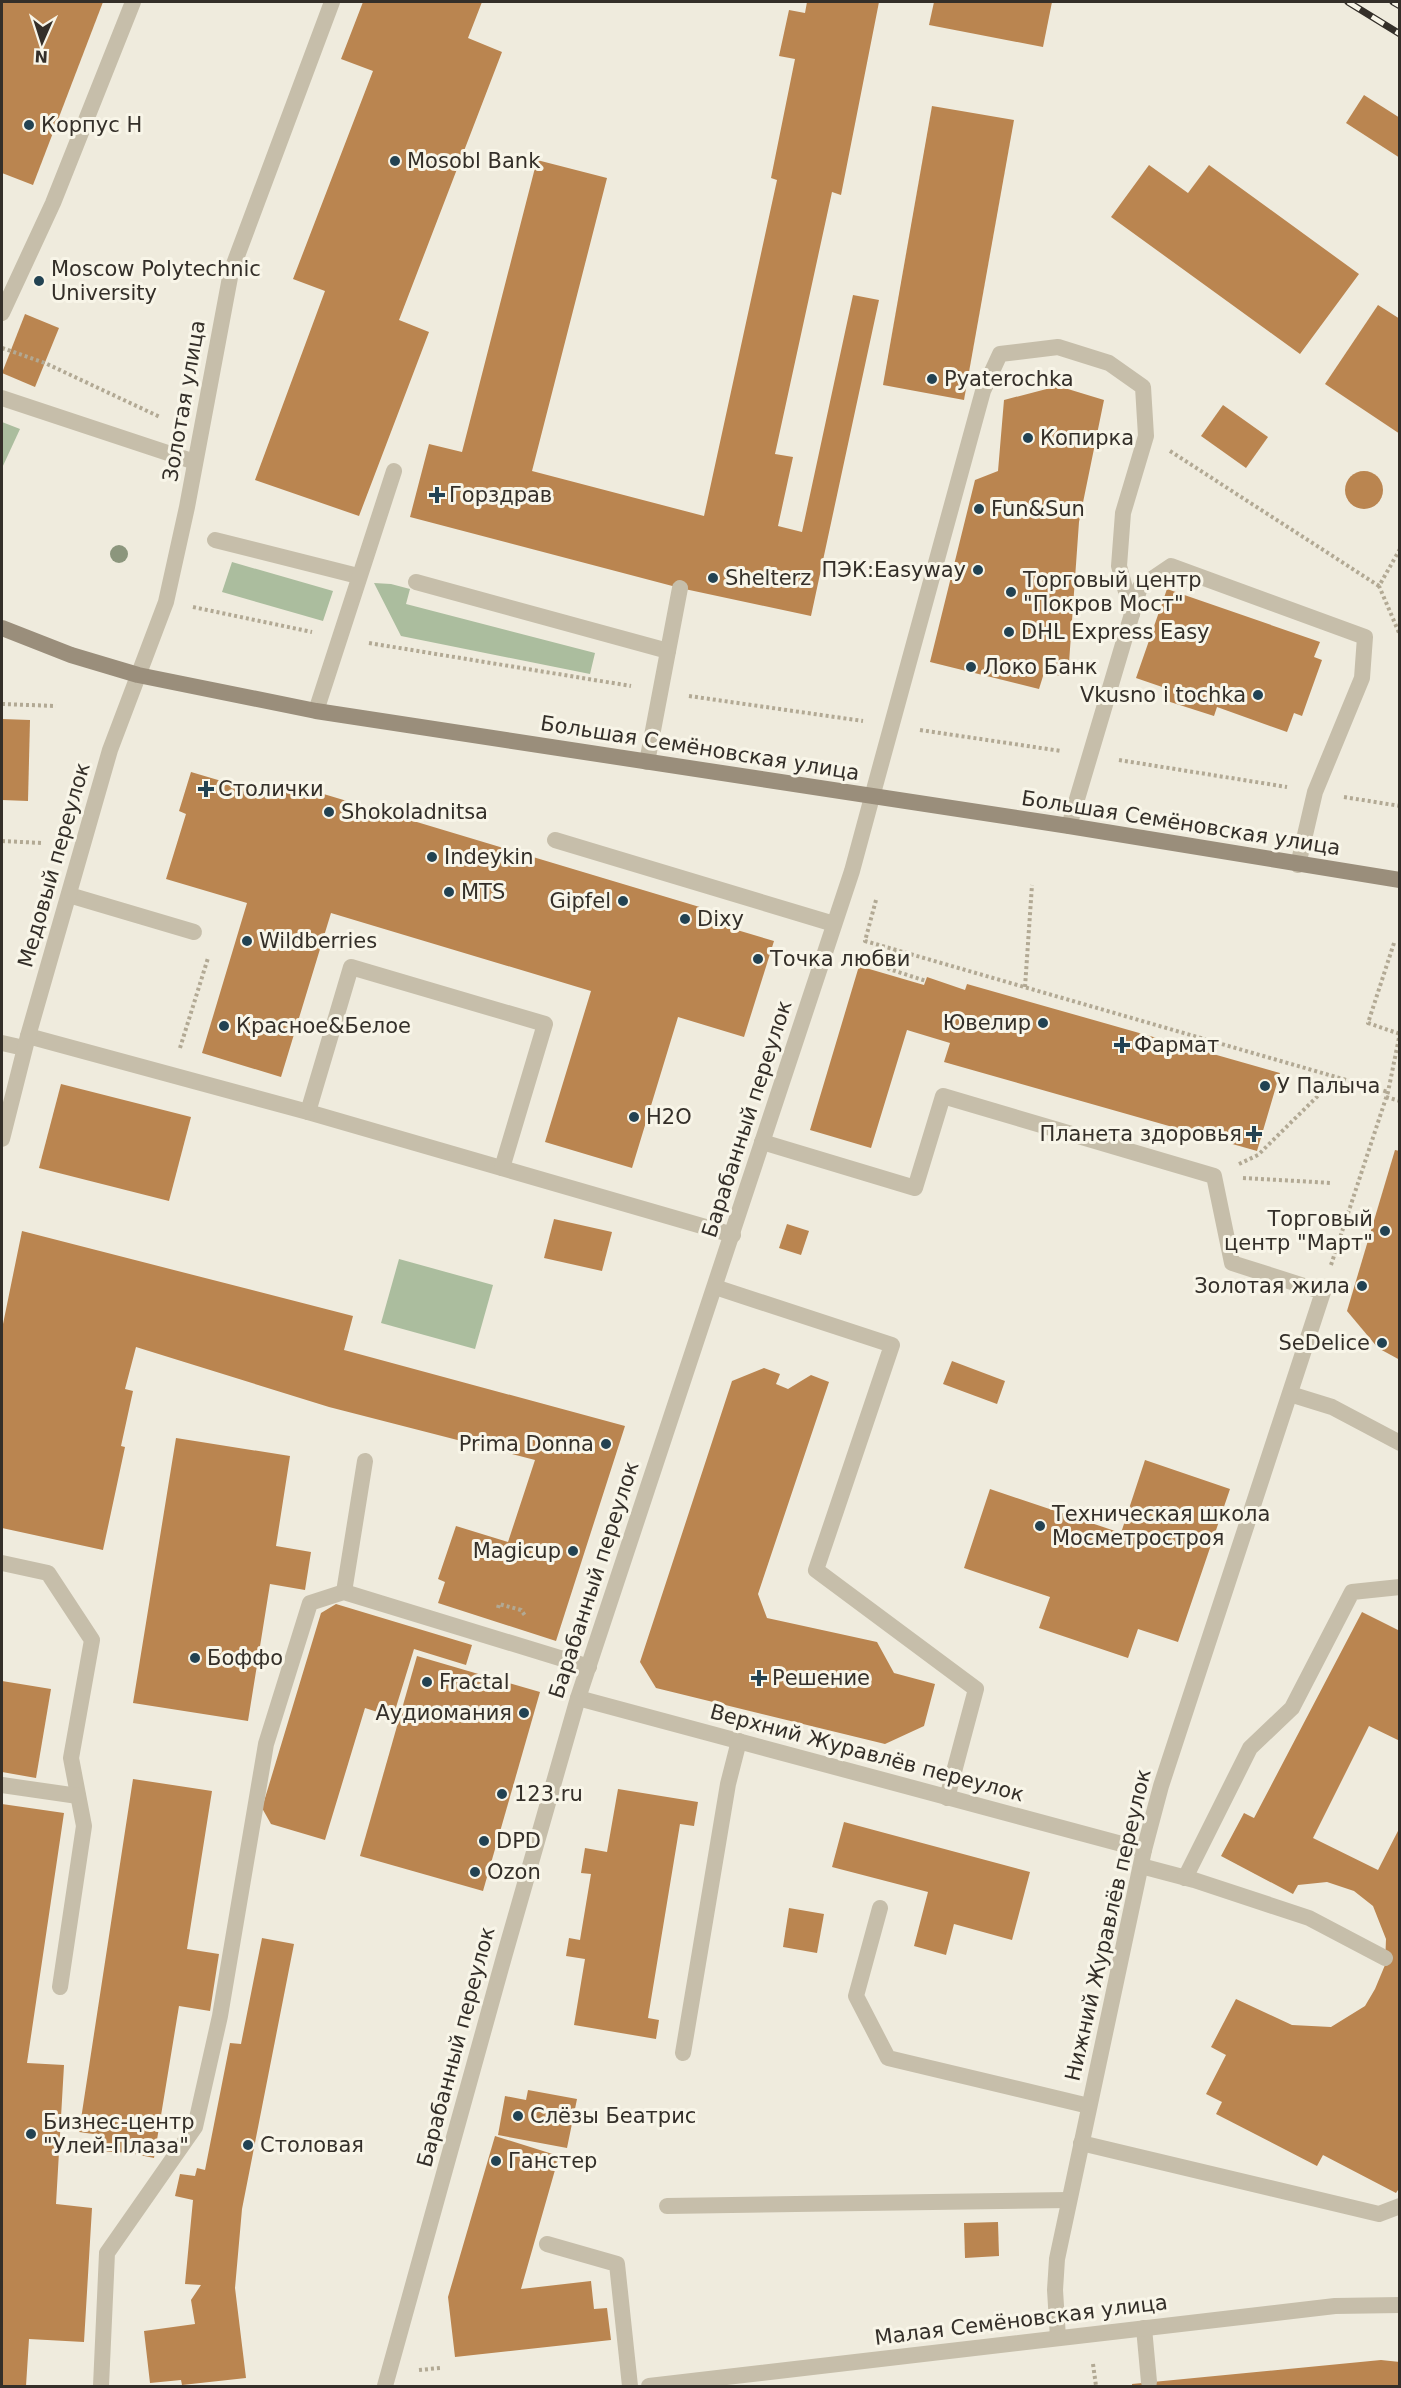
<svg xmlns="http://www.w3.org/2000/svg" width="1401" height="2388" font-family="'DejaVu Sans',sans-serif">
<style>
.green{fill:#abbd9e}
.building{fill:#ba8550}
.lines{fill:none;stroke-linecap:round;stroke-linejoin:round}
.path{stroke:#b2a994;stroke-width:4;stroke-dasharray:3 3;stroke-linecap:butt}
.service{stroke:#c6beaa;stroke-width:16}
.minor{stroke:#c6beaa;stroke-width:16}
.tertiary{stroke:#c6beaa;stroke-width:16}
.secondary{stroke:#9a8e7b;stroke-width:16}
.rail-casing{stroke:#342f29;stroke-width:7}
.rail{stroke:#f8f5e8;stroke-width:4.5;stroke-dasharray:14;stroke-linecap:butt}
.tree{fill:#8c967d}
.poi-dot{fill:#224252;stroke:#f8f5e8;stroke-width:2}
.labels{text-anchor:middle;stroke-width:6;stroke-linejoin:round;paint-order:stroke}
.poi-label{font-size:21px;fill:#342f29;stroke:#f8f5e8;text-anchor:start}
.street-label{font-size:21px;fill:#342f29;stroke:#f8f5e8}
</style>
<rect width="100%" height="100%" fill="#efebdd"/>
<g class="green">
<polygon points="2,422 20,429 2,468"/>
<polygon points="232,562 333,591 323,621 222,592"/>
<polygon points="374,583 391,584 410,589 406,604 595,653 590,674 401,636"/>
<polygon points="399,1259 493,1285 475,1349 381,1323"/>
</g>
<g class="building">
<polygon points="2,2 103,2 33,185 2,173"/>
<polygon points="363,2 482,2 468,38 502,52 399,320 429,332 359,516 255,480 325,291 293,279 373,71 341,59"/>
<polygon points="807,2 879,2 841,195 832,192 775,454 793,457 778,526 802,532 853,295 879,300 811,616 680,588 410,517 429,444 462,452 537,160 607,178 532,471 704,516 777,180 771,178 795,59 779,56 789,10 805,13"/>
<polygon points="934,2 1052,2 1043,47 929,25"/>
<polygon points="1364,95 1400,118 1400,158 1346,123"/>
<polygon points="932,106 1014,120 964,400 883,385"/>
<polygon points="1149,165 1188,193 1209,165 1359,274 1300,354 1111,217"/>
<polygon points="1378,305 1400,319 1400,434 1325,384"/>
<polygon points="25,314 59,328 35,387 2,373"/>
<polygon points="1058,386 1104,400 1079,522 1068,677 1044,673 1039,689 930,662 975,480 998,471 1004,400"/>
<polygon points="1223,405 1268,437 1246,468 1201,436"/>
<circle cx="1364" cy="490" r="19"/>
<polygon points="1167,589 1320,642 1314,657 1322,660 1308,699 1302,716 1294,713 1287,732 1217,707 1214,716 1164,700 1168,689 1136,678"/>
<polygon points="2,719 30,720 28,801 2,800"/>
<polygon points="191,772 282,799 287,783 703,908 700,919 774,941 744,1037 678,1017 632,1168 545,1142 591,991 331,913 281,1077 202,1053 247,903 166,879 186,814 179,811"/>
<polygon points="859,966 924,985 927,977 965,990 967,984 1280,1073 1257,1151 944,1062 950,1043 907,1030 871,1148 810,1130"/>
<polygon points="61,1084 191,1117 169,1201 39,1168"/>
<polygon points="1395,1150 1400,1151 1400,1360 1378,1348 1347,1311"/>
<polygon points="554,1219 612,1232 602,1271 544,1258"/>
<polygon points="787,1224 809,1231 801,1255 779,1248"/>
<polygon points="22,1231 353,1316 344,1350 625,1426 556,1641 438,1603 445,1582 438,1579 456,1526 508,1542 535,1460 329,1407 136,1347 125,1389 133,1391 121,1446 125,1447 103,1550 2,1528 2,1329"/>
<polygon points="952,1361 1005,1381 997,1404 943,1384"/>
<polygon points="764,1368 780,1374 776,1384 788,1389 811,1375 829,1382 758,1594 767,1618 877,1642 894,1673 935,1684 924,1726 885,1744 656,1688 640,1662 732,1381"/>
<polygon points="176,1438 290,1456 276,1546 311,1552 305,1590 270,1584 248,1721 133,1703"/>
<polygon points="1145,1460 1230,1489 1178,1642 1138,1629 1128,1658 1039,1628 1050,1597 964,1568 990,1489 1121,1533"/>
<polygon points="336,1604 472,1645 466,1665 414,1649 393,1717 365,1708 325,1840 271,1824 262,1808 321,1613"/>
<polygon points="1362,1612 1400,1631 1400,1741 1369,1726 1313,1838 1378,1870 1400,1827 1400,2187 1396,2193 1323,2155 1317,2166 1216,2114 1222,2102 1206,2094 1226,2055 1211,2047 1236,1999 1292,2025 1331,2027 1365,2006 1375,1989 1385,1965 1386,1939 1373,1906 1354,1891 1327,1882 1298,1885 1293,1894 1221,1856 1244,1813 1254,1818"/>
<polygon points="417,1656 540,1692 483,1891 360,1856"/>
<polygon points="2,1681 51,1689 36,1778 2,1772"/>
<polygon points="133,1779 212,1791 187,1949 219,1954 210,2011 179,2006 154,2158 130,2153 99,2151 100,2135 79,2132"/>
<polygon points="618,1789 698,1802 694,1826 680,1824 648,2018 659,2020 656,2039 574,2025 585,1959 566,1956 569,1938 580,1940 591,1874 581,1873 585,1848 607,1852"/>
<polygon points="2,1804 64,1813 27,2063 64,2065 56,2204 92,2208 84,2342 29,2339 26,2386 2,2386"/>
<polygon points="844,1822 1030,1872 1012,1940 954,1924 946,1955 914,1946 928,1892 832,1867"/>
<polygon points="789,1908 824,1914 817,1953 783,1947"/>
<polygon points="262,1938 294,1944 242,2209 235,2288 246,2378 182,2385 181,2380 150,2383 144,2331 195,2324 191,2300 201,2285 185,2284 193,2200 175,2196 180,2174 195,2176 197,2168 205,2170 230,2043 241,2044"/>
<polygon points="528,2090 577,2099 567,2148 498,2135 505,2096 526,2100"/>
<polygon points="495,2136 559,2156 521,2289 591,2281 594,2309 607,2308 611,2340 455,2357 448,2297"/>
<polygon points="998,2222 999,2256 965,2258 964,2223"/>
<polygon points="1381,2360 1400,2362 1400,2386 1132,2386 1132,2384"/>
</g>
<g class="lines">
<g class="path">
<polyline points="2,348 45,363 160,417"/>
<polyline points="1170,451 1379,586"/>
<polyline points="1400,549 1379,586 1400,635"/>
<polyline points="193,607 312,632"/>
<polyline points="369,643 631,686"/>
<polyline points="689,696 863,721"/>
<polyline points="2,704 56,706"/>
<polyline points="920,730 1061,751"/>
<polyline points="1119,760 1287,787"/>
<polyline points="1344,797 1400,806"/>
<polyline points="2,841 42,843"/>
<polyline points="876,900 865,941 1388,1092"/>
<polyline points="1394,943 1368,1023 1400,1034"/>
<polyline points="895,950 889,969 926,981"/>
<polyline points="1025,987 1032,885"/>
<polyline points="180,1048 208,958"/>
<polyline points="1386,1097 1400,1101"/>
<polyline points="1239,1164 1258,1155 1337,1077"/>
<polyline points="1243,1178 1332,1183"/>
<polyline points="1331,1265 1388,1092 1400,1033"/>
<polyline points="498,1608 499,1604 521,1610 526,1617"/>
<polyline points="1093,2364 1096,2386"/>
<polyline points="419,2370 440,2368"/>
</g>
<g class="service">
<polyline points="2,313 53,203 133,2"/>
<polyline points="2,398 195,462"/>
<polyline points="215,540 358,576"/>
<polyline points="416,582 668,651"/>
<polyline points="316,711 394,471"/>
<polyline points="647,762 680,588"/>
<polyline points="872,797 983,391 1000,354 1058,347 1109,363 1143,387 1146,436 1123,513 1119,566 1132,614"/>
<polyline points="1069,826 1140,587 1171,566 1365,637 1362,678 1315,792 1298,865"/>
<polyline points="555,840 834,924"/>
<polyline points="69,895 194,932"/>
<polyline points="28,1036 308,1112 733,1235"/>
<polyline points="2,1043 24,1048"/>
<polyline points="308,1112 351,967 545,1024 502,1168"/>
<polyline points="762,1142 915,1188 943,1096 1214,1176 1232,1263 1323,1292"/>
<polyline points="715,1287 892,1345 816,1570 976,1689 947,1798"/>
<polyline points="2,1563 48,1573 92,1640 71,1758 84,1826 60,1987"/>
<polyline points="344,1592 365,1461"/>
<polyline points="2,1785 78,1796"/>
<polyline points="1141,1866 1194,1880 1309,1918 1385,1958"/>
<polyline points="1185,1878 1250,1748 1292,1708 1352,1592 1400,1587"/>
<polyline points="880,1908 856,1996 888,2058 1089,2106"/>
<polyline points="683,2053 728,1784 739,1741"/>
<polyline points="1081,2143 1379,2214 1400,2206"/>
<polyline points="667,2206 1069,2200"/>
<polyline points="547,2244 617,2264 630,2386"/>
<polyline points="1144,2328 1149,2382"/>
<polyline points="101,2386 107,2253 195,2127 220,2016 266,1744 310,1603 344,1592 589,1667"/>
</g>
<g class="minor">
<polyline points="2,1139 28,1036 110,750 166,602 187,507 231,272 332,2"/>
<polyline points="1290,1394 1332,1407 1400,1443"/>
<polyline points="578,1698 1144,1850"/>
<polyline points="1058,2338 1055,2290 1057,2259 1144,1850 1161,1786 1323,1292"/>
<polyline points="385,2386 504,1957 578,1698 852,871 872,797"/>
</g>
<polyline class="tertiary" points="649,2386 1335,2306 1400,2305"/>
<polyline class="secondary" points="2,628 71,655 138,675 316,711 1069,826 1400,880"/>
<defs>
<g id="rail">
<polyline points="1348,2 1400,34"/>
<polyline points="1393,2 1400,6"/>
</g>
</defs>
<use href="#rail" class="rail-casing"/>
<use href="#rail" class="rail"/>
</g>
<circle class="tree" cx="119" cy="554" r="9"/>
<g class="poi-dot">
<circle cx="29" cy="125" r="6"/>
<circle cx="395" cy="161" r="6"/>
<circle cx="39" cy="281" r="6"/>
<circle cx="932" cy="379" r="6"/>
<circle cx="1028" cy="438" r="6"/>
<path d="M434 486h6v6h6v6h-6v6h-6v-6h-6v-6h6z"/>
<circle cx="979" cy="509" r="6"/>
<circle cx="978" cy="570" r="6"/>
<circle cx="713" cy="578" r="6"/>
<circle cx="1011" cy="592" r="6"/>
<circle cx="1009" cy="632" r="6"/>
<circle cx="971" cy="667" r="6"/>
<circle cx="1258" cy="695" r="6"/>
<path d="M203 780h6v6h6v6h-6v6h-6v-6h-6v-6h6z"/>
<circle cx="329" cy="812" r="6"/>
<circle cx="432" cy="857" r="6"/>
<circle cx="449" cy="892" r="6"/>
<circle cx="623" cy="901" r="6"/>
<circle cx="685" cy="919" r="6"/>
<circle cx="247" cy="941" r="6"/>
<circle cx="758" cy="959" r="6"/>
<circle cx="1043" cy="1023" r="6"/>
<circle cx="224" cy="1026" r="6"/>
<path d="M1119 1036h6v6h6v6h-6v6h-6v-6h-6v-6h6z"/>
<circle cx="1265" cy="1086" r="6"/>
<circle cx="634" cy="1117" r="6"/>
<path d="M1251 1125h6v6h6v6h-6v6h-6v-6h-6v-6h6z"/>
<circle cx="1385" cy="1231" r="6"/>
<circle cx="1362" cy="1286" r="6"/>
<circle cx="1382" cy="1343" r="6"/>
<circle cx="606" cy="1444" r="6"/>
<circle cx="1040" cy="1526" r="6"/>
<circle cx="573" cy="1551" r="6"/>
<circle cx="195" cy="1658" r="6"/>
<path d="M756 1669h6v6h6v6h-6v6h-6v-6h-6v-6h6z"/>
<circle cx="427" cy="1682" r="6"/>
<circle cx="524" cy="1713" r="6"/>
<circle cx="502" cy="1794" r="6"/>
<circle cx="484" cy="1841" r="6"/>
<circle cx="475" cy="1872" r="6"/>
<circle cx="518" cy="2116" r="6"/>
<circle cx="31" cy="2134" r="6"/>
<circle cx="248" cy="2145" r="6"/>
<circle cx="496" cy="2161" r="6"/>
</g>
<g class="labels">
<g class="poi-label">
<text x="41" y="132">Корпус Н</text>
<text x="407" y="168">Mosobl Bank</text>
<text x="51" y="276">Moscow Polytechnic<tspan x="51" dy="24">University</tspan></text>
<text x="944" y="386">Pyaterochka</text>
<text x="1040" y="445">Копирка</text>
<text x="449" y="502">Горздрав</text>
<text x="991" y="516">Fun&amp;Sun</text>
<text x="966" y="577" text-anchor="end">ПЭК:Easyway</text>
<text x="725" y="585">Shelterz</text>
<text x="1023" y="587">Торговый центр<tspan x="1023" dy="24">"Покров Мост"</tspan></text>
<text x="1021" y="639">DHL Express Easy</text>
<text x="983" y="674">Локо Банк</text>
<text x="1246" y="702" text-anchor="end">Vkusno i tochka</text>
<text x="218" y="796">Столички</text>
<text x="341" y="819">Shokoladnitsa</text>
<text x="444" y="864">Indeykin</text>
<text x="461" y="899">MTS</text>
<text x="611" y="908" text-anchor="end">Gipfel</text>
<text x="697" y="926">Dixy</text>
<text x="259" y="948">Wildberries</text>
<text x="770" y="966">Точка любви</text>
<text x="1031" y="1030" text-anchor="end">Ювелир</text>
<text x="236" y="1033">Красное&amp;Белое</text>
<text x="1134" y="1052">Фармат</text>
<text x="1277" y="1093">У Палыча</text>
<text x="646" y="1124">H2O</text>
<text x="1242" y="1141" text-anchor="end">Планета здоровья</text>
<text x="1373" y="1226" text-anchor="end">Торговый<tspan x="1373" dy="24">центр "Март"</tspan></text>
<text x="1350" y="1293" text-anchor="end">Золотая жила</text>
<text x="1370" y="1350" text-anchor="end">SeDelice</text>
<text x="594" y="1451" text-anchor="end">Prima Donna</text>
<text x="1052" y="1521">Техническая школа<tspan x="1052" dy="24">Мосметростроя</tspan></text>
<text x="561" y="1558" text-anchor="end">Magicup</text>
<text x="207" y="1665">Боффо</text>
<text x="772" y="1685">Решение</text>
<text x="439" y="1689">Fractal</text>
<text x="512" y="1720" text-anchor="end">Аудиомания</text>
<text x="514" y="1801">123.ru</text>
<text x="496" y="1848">DPD</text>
<text x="487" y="1879">Ozon</text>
<text x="530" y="2123">Слёзы Беатрис</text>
<text x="43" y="2129">Бизнес-центр<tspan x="43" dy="24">"Улей-Плаза"</tspan></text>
<text x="260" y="2152">Столовая</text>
<text x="508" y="2168">Ганстер</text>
</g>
<g class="street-label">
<text transform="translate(184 401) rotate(-80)" y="7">Золотая улица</text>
<text transform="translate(700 748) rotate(9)" y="7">Большая Семёновская улица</text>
<text transform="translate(1181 823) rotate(9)" y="7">Большая Семёновская улица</text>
<text transform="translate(54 865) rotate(-74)" y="7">Медовый переулок</text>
<text transform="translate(747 1119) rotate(-72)" y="7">Барабанный переулок</text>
<text transform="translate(594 1580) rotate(-72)" y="7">Барабанный переулок</text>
<text transform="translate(867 1753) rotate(15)" y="7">Верхний Журавлёв переулок</text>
<text transform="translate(1108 1925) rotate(-77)" y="7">Нижний Журавлёв переулок</text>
<text transform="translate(456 2047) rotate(-75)" y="7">Барабанный переулок</text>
<text transform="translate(1021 2320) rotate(-7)" y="7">Малая Семёновская улица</text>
</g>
</g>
<rect width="1401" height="2388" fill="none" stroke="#342f29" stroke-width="6"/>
<g transform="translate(42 42) rotate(183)" stroke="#f8f5e8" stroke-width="4.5" paint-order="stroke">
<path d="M0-4.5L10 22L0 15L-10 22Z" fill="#342f29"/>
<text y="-9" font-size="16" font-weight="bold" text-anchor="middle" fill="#342f29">N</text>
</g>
</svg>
